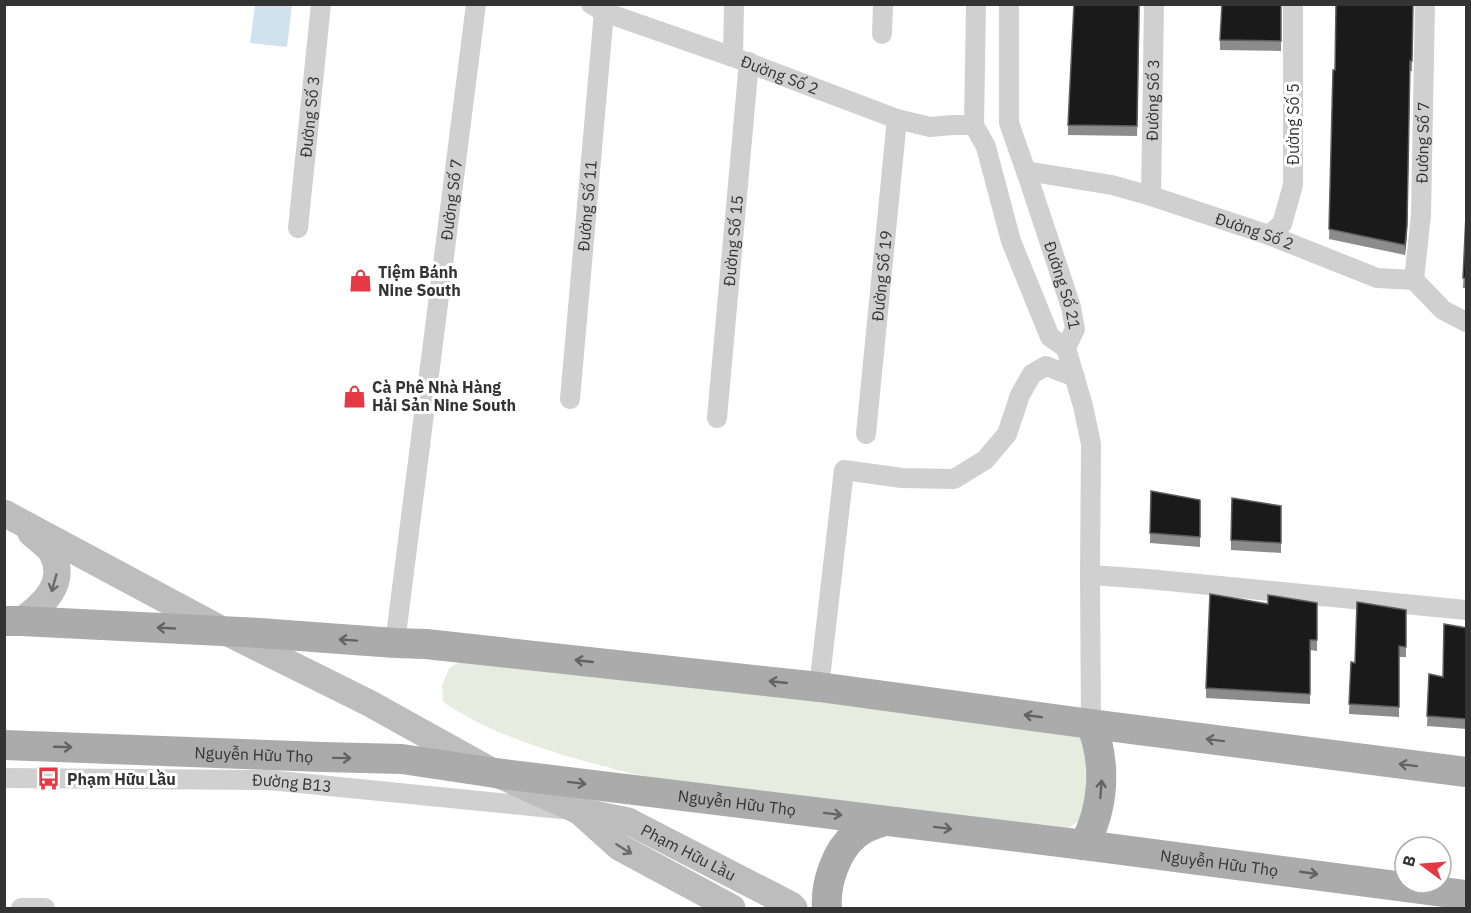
<svg xmlns="http://www.w3.org/2000/svg" width="1471" height="913" font-family="'IBM Plex Sans',sans-serif">
<style>
.green{fill:#e6ecdf}
.water{fill:#cfe2ee}
.lines{fill:none;stroke-linecap:round;stroke-linejoin:round}
.minor{stroke:#d0d0d0;stroke-width:20}
.secondary{stroke:#bdbdbd;stroke-width:27}
.primary{stroke:#ababab;stroke-width:30}
.wall{fill:#8c8c8c}
.shaded-wall{fill:#5f5f5f}
.building{fill:#1a1a1a;stroke:#5f5f5f;stroke-width:1.5}
.oneway{stroke:#6a6a6a}
.oneway2{stroke:#636363}
.labels{text-anchor:middle;stroke-width:6;stroke-linejoin:round;paint-order:stroke}
.street-label{font-size:16px;fill:#333;stroke:#fff}
.poi-label{font-size:16px;font-weight:bold;fill:#333;stroke:#fff;text-anchor:start}
</style>
<rect width="100%" height="100%" fill="#fff"/>
<path class="green" d="M460,662L1076,730L1089,744L1084,818L1065,830L652,778C623,772 595,764 566,756C521,742 482,728 443,702L442,686L449,668Z"/>
<polygon class="water" points="255,5 292,5 287,47 250,43"/>
<g class="lines">
<g class="minor">
<path id="s1" d="M591,4L604,12L733,57L897,119L930,127L953,125H974"/>
<polyline points="976,4 974,125 986,147 1011,241 1050,337 1066,348"/>
<path id="s2" d="M1009,4V123L1028,177L1071,307L1075,329L1066,348"/>
<polyline points="882,34 883,4"/>
<polyline points="733,57 734,4"/>
<path id="s3" d="M1026,171L1112,185L1151,196L1269,235L1377,278L1414,280L1443,310L1466,322"/>
<path id="s4" d="M1151,196L1154,4"/>
<path id="s5" d="M298,228L321,4"/>
<polyline points="1269,235 1282,224 1293,185 1293,4"/>
<path id="s6" d="M1414,280L1421,215L1425,4"/>
<polyline points="1066,348 1083,406 1091,444 1090,575 1091,724"/>
<path id="s7" d="M570,399L604,12"/>
<path id="s8" d="M717,418L749,62"/>
<path id="s9" d="M866,434L897,119"/>
<polyline points="1090,575 1148,579 1466,610"/>
<path id="s10" d="M395,643L476,4"/>
<polyline points="819,687 844,470 902,478 954,479 985,460 1007,434 1020,395 1032,374 1046,366 1075,377"/>
<path id="s11" d="M4,778L269,780L561,809"/>
<polyline points="21,908 45,908"/>
</g>
<g class="secondary">
<path id="s12" d="M4,513L224,631L369,703L495,773L579,811L628,821L791,905L794,908"/>
<path d="M21,621C43,605 68,583 52,553C48,546 37,539 31,533"/>
<polyline points="580,812 619,847 732,908"/>
</g>
<g class="primary">
<polyline points="4,621 21,621 259,633 395,643 426,644 819,687 1091,724 1466,772"/>
<path id="s13" d="M4,745L323,757L402,759L495,773L1084,845L1466,895"/>
<path d="M1084,845C1104,808 1107,763 1091,724"/>
<path d="M827,908C825,884 836,851 855,835C864,827 874,824 885,821"/>
</g>
</g>
<g class="wall">
<polygon points="1140,4 1137,136 1068,135 1068,125"/>
<polygon points="1281,4 1281,51 1220,50 1220,40"/>
<polygon points="1413,4 1412,71 1410,71 1407,235 1405,255 1329,239 1333,70 1335,70"/>
<polygon points="1467,194 1467,288 1463,288"/>
<polygon points="1151,491 1200,500 1200,547 1150,543"/>
<polygon points="1281,506 1281,553 1231,550 1231,540"/>
<polygon points="1317,603 1317,651 1310,650 1310,704 1206,698 1206,688"/>
<polygon points="1406,610 1406,657 1399,657 1399,717 1349,714 1351,662 1355,663"/>
<polygon points="1467,628 1467,729 1427,726 1429,674 1443,677"/>
</g>
<polygon class="shaded-wall" points="1410,61 1407,235 1405,255 1405,245"/>
<g class="building">
<polygon points="1074,4 1139,4 1137,126 1068,125"/>
<polygon points="1222,4 1281,4 1281,41 1220,40"/>
<polygon points="1336,4 1413,4 1412,61 1410,61 1407,225 1405,245 1329,229 1333,70 1335,70"/>
<polygon points="1467,194 1467,278 1463,278"/>
<polygon points="1151,491 1200,500 1200,537 1150,533"/>
<polygon points="1232,498 1281,506 1281,543 1231,540"/>
<polygon points="1210,594 1268,604 1268,595 1317,603 1317,640 1310,640 1310,694 1206,688"/>
<polygon points="1357,602 1406,610 1406,647 1399,646 1399,707 1349,704 1351,662 1355,663"/>
<polygon points="1444,624 1467,628 1467,719 1427,716 1429,674 1443,677"/>
</g>
<defs><path id="oneway-shaft" d="M-6 0H5M1.5-3L5.5 0L1.5 3" fill="none" stroke-width="1.6" stroke-linecap="round" stroke-linejoin="round" transform="scale(1.5)"/></defs>
<g class="oneway">
<use href="#oneway-shaft" transform="translate(54 583) rotate(106)"/>
<use href="#oneway-shaft" transform="translate(624 849) rotate(32)"/>
</g>
<g class="oneway2">
<use href="#oneway-shaft" transform="translate(166 628) rotate(-177)"/>
<use href="#oneway-shaft" transform="translate(348 640) rotate(-176)"/>
<use href="#oneway-shaft" transform="translate(584 661) rotate(-174)"/>
<use href="#oneway-shaft" transform="translate(778 682) rotate(-174)"/>
<use href="#oneway-shaft" transform="translate(1033 716) rotate(-172)"/>
<use href="#oneway-shaft" transform="translate(1215 740) rotate(-173)"/>
<use href="#oneway-shaft" transform="translate(63 747) rotate(2)"/>
<use href="#oneway-shaft" transform="translate(342 758) rotate(1)"/>
<use href="#oneway-shaft" transform="translate(1408 765) rotate(-173)"/>
<use href="#oneway-shaft" transform="translate(577 783) rotate(7)"/>
<use href="#oneway-shaft" transform="translate(1101 789) rotate(-86)"/>
<use href="#oneway-shaft" transform="translate(833 814) rotate(7)"/>
<use href="#oneway-shaft" transform="translate(943 828) rotate(7)"/>
<use href="#oneway-shaft" transform="translate(1309 873) rotate(8)"/>
</g>
<defs>
<symbol id="shop-bare" viewBox="-9 -9 18 18"><path d="M-5-2.5h2.3a2.7 3.5 0 0 1 5.4 0H5L5.5 6h-11ZM-1.5-2.5h3a1.5 2.3 0 0 0-3 0Z" fill="#e63946" stroke="#fff" stroke-width="2.5" paint-order="stroke"/></symbol>
<symbol id="bus-bare" viewBox="-9 -9 18 18"><path d="M-5-6H5V4H4V6H2V4H-2V6H-4V4H-5ZM-3.5-4V0h7V-4ZM-3.5 1.2v1.5H-2V1.2ZM2 1.2v1.5H3.5V1.2Z" fill="#e63946" stroke="#fff" stroke-width="2.5" paint-order="stroke"/></symbol>
</defs>
<g fill-rule="evenodd">
<use href="#shop-bare" x="344" y="264" width="33" height="33"/>
<use href="#shop-bare" x="338" y="380" width="33" height="33"/>
<use href="#bus-bare" x="32" y="762" width="33" height="33"/>
</g>
<g class="labels">
<g class="street-label">
<text dy="6" stroke="none"><textPath href="#s1" startOffset="202">Đường Số 2</textPath></text>
<text dy="6" stroke="none"><textPath href="#s4" startOffset="96">Đường Số 3</textPath></text>
<text dy="6" stroke="none"><textPath href="#s5" startOffset="112">Đường Số 3</textPath></text>
<text transform="translate(1293 124) rotate(-90)" y="6">Đường Số 5</text>
<text dy="6" stroke="none"><textPath href="#s6" startOffset="138">Đường Số 7</textPath></text>
<text dy="6" stroke="none"><textPath href="#s10" startOffset="447">Đường Số 7</textPath></text>
<text dy="6" stroke="none"><textPath href="#s7" startOffset="194">Đường Số 11</textPath></text>
<text dy="6" stroke="none"><textPath href="#s3" startOffset="237">Đường Số 2</textPath></text>
<text dy="6" stroke="none"><textPath href="#s8" startOffset="178">Đường Số 15</textPath></text>
<text dy="6" stroke="none"><textPath href="#s9" startOffset="159">Đường Số 19</textPath></text>
<text dy="6" stroke="none"><textPath href="#s2" startOffset="290">Đường Số 21</textPath></text>
<text dy="6" stroke="none"><textPath href="#s13" startOffset="250">Nguyễn Hữu Thọ</textPath></text>
<text dy="6" stroke="none"><textPath href="#s11" startOffset="288">Đường B13</textPath></text>
<text dy="6" stroke="none"><textPath href="#s13" startOffset="736">Nguyễn Hữu Thọ</textPath></text>
<text dy="6" stroke="none"><textPath href="#s12" startOffset="766">Phạm Hữu Lầu</textPath></text>
<text dy="6" stroke="none"><textPath href="#s13" startOffset="1222">Nguyễn Hữu Thọ</textPath></text>
</g>
<g class="poi-label">
<text x="378" y="278">Tiệm Bánh<tspan x="378" dy="18">Nine South</tspan></text>
<text x="372" y="393">Cà Phê Nhà Hàng<tspan x="372" dy="18">Hải Sản Nine South</tspan></text>
<text x="67" y="785">Phạm Hữu Lầu</text>
</g>
</g>
<rect width="1471" height="913" fill="none" stroke="#333333" stroke-width="12"/>
<g transform="translate(1423 865) rotate(286)"><circle r="28" fill="#ffffff" stroke="#adadad" stroke-width="1.5"/>
<path d="M0-4.5L10 22L0 15L-10 22Z" fill="#e63946"/>
<text y="-9" font-size="16" font-weight="bold" text-anchor="middle" fill="#333333">B</text>
</g>
</svg>
